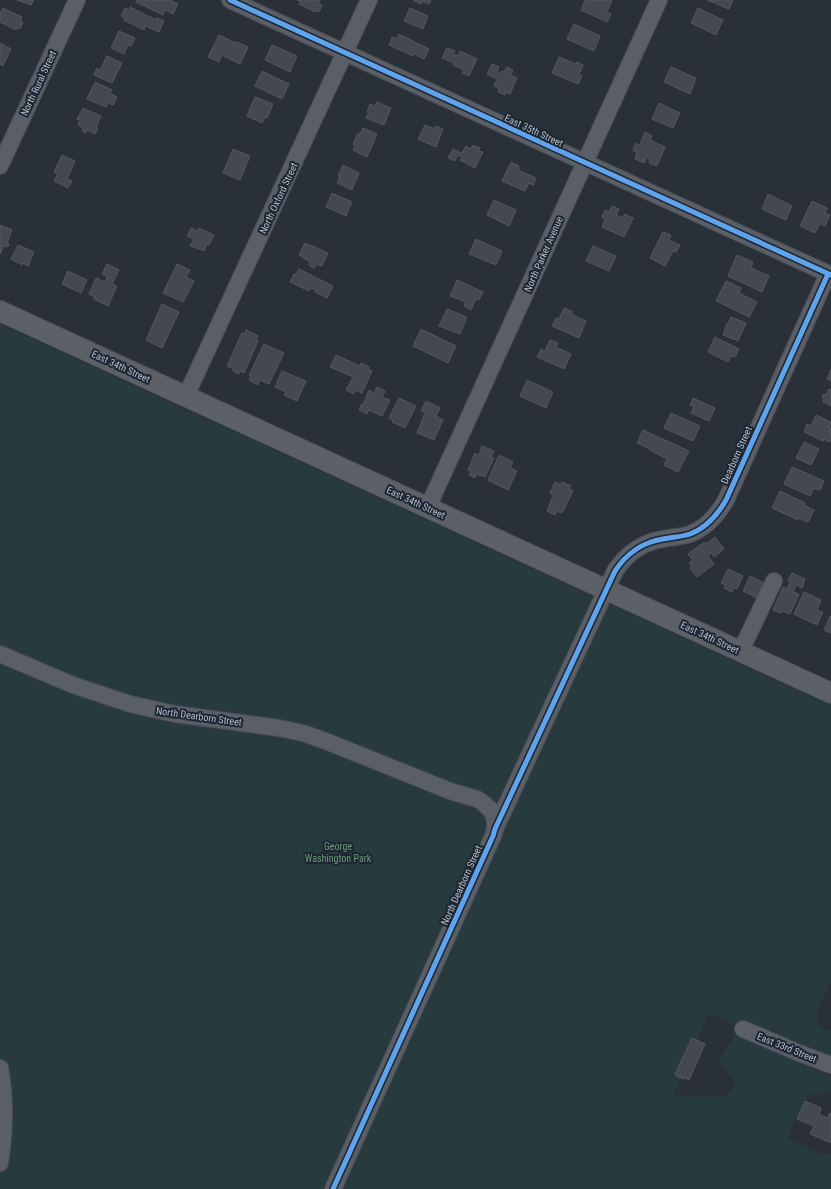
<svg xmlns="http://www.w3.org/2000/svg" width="831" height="1189" font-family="'Roboto Condensed',sans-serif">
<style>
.green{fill:#273a3e}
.building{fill:#444950;stroke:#52575f}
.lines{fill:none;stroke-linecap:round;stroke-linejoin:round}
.minor-casing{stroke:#484c53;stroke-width:18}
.major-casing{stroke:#484c55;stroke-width:22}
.minor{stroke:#5a5e66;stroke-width:16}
.major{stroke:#5c6168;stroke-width:20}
.cycleway-casing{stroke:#1d2633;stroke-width:8}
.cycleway{stroke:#60a3ed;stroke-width:5}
.labels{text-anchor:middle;stroke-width:4;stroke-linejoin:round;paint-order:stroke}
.street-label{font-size:10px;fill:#b4bcc9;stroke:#1d2633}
.park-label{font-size:10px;fill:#6b9a76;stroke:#1d2633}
</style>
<rect width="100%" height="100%" fill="#2a3038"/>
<polygon class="green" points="0,324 831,706 831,980 816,1015 822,1030 831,1030 831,1063 799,1053 709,1014 673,1095 726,1097 735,1084 719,1059 736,1034 831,1077 831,1091 807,1096 787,1138 823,1155 831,1154 831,1189 0,1189"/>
<g class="building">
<polygon points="17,0 34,0 31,5"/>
<polygon points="137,0 170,0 178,4 173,14 165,10 163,15 136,2"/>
<polygon points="297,0 320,0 318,3 322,5 319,12 316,10 315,12 299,4 300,1"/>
<polygon points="414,0 431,0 429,4 422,1 421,4 414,1"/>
<polygon points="585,0 600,0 603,1 604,0 610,0 612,1 607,12 611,14 607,22 581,10"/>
<polygon points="707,0 733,0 729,9"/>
<polygon points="130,7 156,20 157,18 164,21 159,32 145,26 144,30 124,20 125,18 121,16 125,8 129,10"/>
<polygon points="3,8 22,17 20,20 23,22 20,29 17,28 16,30 0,22 0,14"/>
<polygon points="410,8 428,16 423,29 404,21"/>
<polygon points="698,8 723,20 716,35 691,23"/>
<polygon points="574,24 600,36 594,51 567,39"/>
<polygon points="119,31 135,38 131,46 128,45 124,54 111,48"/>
<polygon points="399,34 429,49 424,59 414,54 413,56 389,45 392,37 397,39"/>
<polygon points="219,35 236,43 237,42 248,47 240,64 222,55 219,62 208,57"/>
<polygon points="0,43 11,49 3,66 0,64"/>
<polygon points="272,45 297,56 290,72 265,60"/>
<polygon points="447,48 455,51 453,54 458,56 460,51 477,59 469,76 462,73 464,70 453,65 454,63 442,58"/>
<polygon points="107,56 122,63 112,83 94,75 97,68 100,70"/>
<polygon points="559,57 576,64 577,62 583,65 579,75 582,76 578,84 552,73"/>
<polygon points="492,64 499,67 497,72 500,74 502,71 504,72 507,67 513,70 511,75 517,78 510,94 506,92 505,95 498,92 499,88 494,86 497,79 487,74"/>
<polygon points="671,67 696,78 690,94 664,82"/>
<polygon points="262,71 289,84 282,99 255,86"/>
<polygon points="95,82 112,90 110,93 117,97 113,105 108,103 106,107 87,99"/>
<polygon points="255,97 273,104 267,118 265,117 262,123 247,116"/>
<polygon points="377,102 391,108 384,125 366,118 369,112 367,112 370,104 375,106"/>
<polygon points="659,103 680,113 673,128 652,119"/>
<polygon points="83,108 101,116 96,127 98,128 95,134 87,130 86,133 82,131 83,128 78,125 80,120 77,119"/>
<polygon points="425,125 435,129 436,126 443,129 436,147 418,139"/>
<polygon points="363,128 377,134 367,157 353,150 355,145 353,144 358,133 360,134"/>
<polygon points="645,132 652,136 650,140 665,147 657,166 649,163 650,158 647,157 644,163 635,159 637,153 633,150 636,143 640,145"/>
<polygon points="473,145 480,148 479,151 483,152 475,168 460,160 462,157 458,155 455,161 448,158 453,149 462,153 466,146 471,149"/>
<polygon points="233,149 250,156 240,180 223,173"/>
<polygon points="62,155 75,161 67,179 72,181 68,188 54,181 58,174 54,172"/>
<polygon points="511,162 519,166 518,170 536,178 533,185 529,183 525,191 502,181"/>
<polygon points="343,165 359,173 352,190 337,183 340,177 338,176"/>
<polygon points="332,193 352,202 346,216 326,207"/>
<polygon points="768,194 792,206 786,220 762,209"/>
<polygon points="494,200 516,210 509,226 487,215"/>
<polygon points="812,201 827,208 825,213 830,215 825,226 820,224 815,233 800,226"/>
<polygon points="612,206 619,209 616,215 623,218 625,214 633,218 624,237 602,227 605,219 602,217 605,210 609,212"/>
<polygon points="0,225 12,230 7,243 9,244 8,247 4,246 0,254"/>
<polygon points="191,228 198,231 199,228 214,235 209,245 207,244 204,251 190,246 194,239 187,236"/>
<polygon points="663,232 671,235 669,240 680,245 676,252 673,251 665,266 650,258"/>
<polygon points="476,239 502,251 496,265 469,254"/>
<polygon points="305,243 308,245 308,244 328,253 322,266 316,264 314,268 309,265 310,262 299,255"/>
<polygon points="18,245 34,252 28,266 23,263 22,265 11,259"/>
<polygon points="593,246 616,256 609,271 586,261"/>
<polygon points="737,255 753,262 751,268 769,276 762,292 728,276"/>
<polygon points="107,264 119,270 112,284 117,286 108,306 94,299 95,297 89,294 96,278 105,282 107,277 102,274"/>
<polygon points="177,264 190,270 186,277 194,281 183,302 163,293"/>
<polygon points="299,269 333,286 327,298 315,292 316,290 311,288 309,291 290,282 294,274 296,274"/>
<polygon points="68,271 87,280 81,293 62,284"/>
<polygon points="457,280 483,292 479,300 476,299 471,310 464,306 466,302 450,296"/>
<polygon points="726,281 741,288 739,293 757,302 749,317 716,301"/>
<polygon points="162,304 179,312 162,348 146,340"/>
<polygon points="564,308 573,312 571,314 586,321 579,338 552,326 556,318 559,319"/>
<polygon points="447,309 467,317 460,334 439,326"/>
<polygon points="731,317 746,323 738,341 723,335 727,323 728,324"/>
<polygon points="421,329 456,346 448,363 413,346"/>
<polygon points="246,330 258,336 256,340 258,341 244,373 240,371 239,374 233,371 234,369 227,366 242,333 245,334"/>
<polygon points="715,337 739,349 735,357 731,356 728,362 708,352"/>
<polygon points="550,340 558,343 556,347 571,354 564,369 537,357 541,349 545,351"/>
<polygon points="264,344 284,353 269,384 260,380 258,385 249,380 251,376 249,375"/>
<polygon points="336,355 360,366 361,363 369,367 368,369 372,371 362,393 355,390 354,394 346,390 353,377 330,367"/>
<polygon points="831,369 831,381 827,379"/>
<polygon points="282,371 306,381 297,401 284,395 286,392 275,387"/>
<polygon points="527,380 553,392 546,408 520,396"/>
<polygon points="377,387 385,391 382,397 390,400 382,416 369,410 367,414 359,410 361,405 363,405 369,390 374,393"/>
<polygon points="829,389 831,390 831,406 823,402 824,398 822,397 823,394 826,395"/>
<polygon points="399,398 416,406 405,428 392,422 393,420 389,418"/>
<polygon points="693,398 715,408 709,421 691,413 694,407 690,405"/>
<polygon points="426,401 440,408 436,416 443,420 434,440 417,433 425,413 421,411"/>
<polygon points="671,413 700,426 693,441 664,428"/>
<polygon points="816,415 831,422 829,428 831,429 830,442 823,439 823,441 804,432 807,424 811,426"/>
<polygon points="643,430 689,451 678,472 664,465 667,459 650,450 650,449 637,443"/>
<polygon points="804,442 819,449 811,465 796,458"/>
<polygon points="482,446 494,451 491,457 494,458 485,477 476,474 475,478 469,475 471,471 468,470 475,453 479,455"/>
<polygon points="499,455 513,462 510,468 517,471 508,490 488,480"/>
<polygon points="792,467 824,481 820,490 814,488 810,496 784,484"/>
<polygon points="555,482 561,485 562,482 571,486 569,489 573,491 562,513 557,511 555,515 547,511 553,495 550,493"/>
<polygon points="780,491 805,503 804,505 814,510 808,522 798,518 798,520 772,508"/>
<polygon points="715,537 724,549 714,557 711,553 708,556 714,564 697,577 690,568 692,567 689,563 693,560 688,554 704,542 706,544"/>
<polygon points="728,569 743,576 737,589 734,588 732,592 724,588 726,585 721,583"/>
<polygon points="792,573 805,579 802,588 796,585 793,592 799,594 790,614 782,611 781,613 773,610 783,587 787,589 790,582 788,581"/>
<polygon points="750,576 768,585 761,600 743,591"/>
<polygon points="804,592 821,600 817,610 823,612 817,625 794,614"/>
<polygon points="830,616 831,617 831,633 824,630"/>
<polygon points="692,1038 705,1044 689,1080 683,1077 683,1079 676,1076 677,1074 675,1074"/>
<polygon points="805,1101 821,1108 819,1114 827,1118 830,1113 831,1113 831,1143 810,1134 814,1126 797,1119"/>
</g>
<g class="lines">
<defs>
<g id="minor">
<polyline points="230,0 831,275"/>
<polyline points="0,166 77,0"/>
<polyline points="186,396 369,0"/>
<polyline points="428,507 659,0"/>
<polyline points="739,651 746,640 774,581"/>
<polyline points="0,654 73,685 130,704 175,714 279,728 303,733 328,742 450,791 477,799 482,802 491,810 495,820 495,829"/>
<polyline points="743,1029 799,1053 831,1065"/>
<path d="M0,1068C6,1100 5,1131 0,1163"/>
<path d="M333,1189L493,836L495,829L615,571C626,554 643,542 663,539C672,537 681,537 690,534C706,528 718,514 726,500L828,274"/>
</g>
<polyline id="major" points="0,311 831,693"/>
</defs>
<use href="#minor" class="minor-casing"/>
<use href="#major" class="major-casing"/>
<use href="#minor" class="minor"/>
<use href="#major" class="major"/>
<defs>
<g id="cycleway">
<polyline points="230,0 831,275"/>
<path d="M333,1189L493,836L495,829L615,571C626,554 643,542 663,539C672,537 681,537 690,534C706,528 718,514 726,500L828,274"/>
</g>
</defs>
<use href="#cycleway" class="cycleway-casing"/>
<use href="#cycleway" class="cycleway"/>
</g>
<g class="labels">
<g class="street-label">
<text transform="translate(38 83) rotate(-65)" y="4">North Rural Street</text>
<text transform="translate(534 130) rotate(25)" y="4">East 35th Street</text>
<text transform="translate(278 198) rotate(-65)" y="4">North Oxford Street</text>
<text transform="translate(543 254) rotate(-66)" y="4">North Parker Avenue</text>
<text transform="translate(121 366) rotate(25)" y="4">East 34th Street</text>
<text transform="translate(736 455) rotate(-66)" y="4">Dearborn Street</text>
<text transform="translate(416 502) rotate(25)" y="4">East 34th Street</text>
<text transform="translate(710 637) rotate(25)" y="4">East 34th Street</text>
<text transform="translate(199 716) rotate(8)" y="4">North Dearborn Street</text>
<text transform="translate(461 885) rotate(-66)" y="4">North Dearborn Street</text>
<text transform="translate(787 1047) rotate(22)" y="4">East 33rd Street</text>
</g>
<g class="park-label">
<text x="338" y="850">George<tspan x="338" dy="12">Washington Park</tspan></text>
</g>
</g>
</svg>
